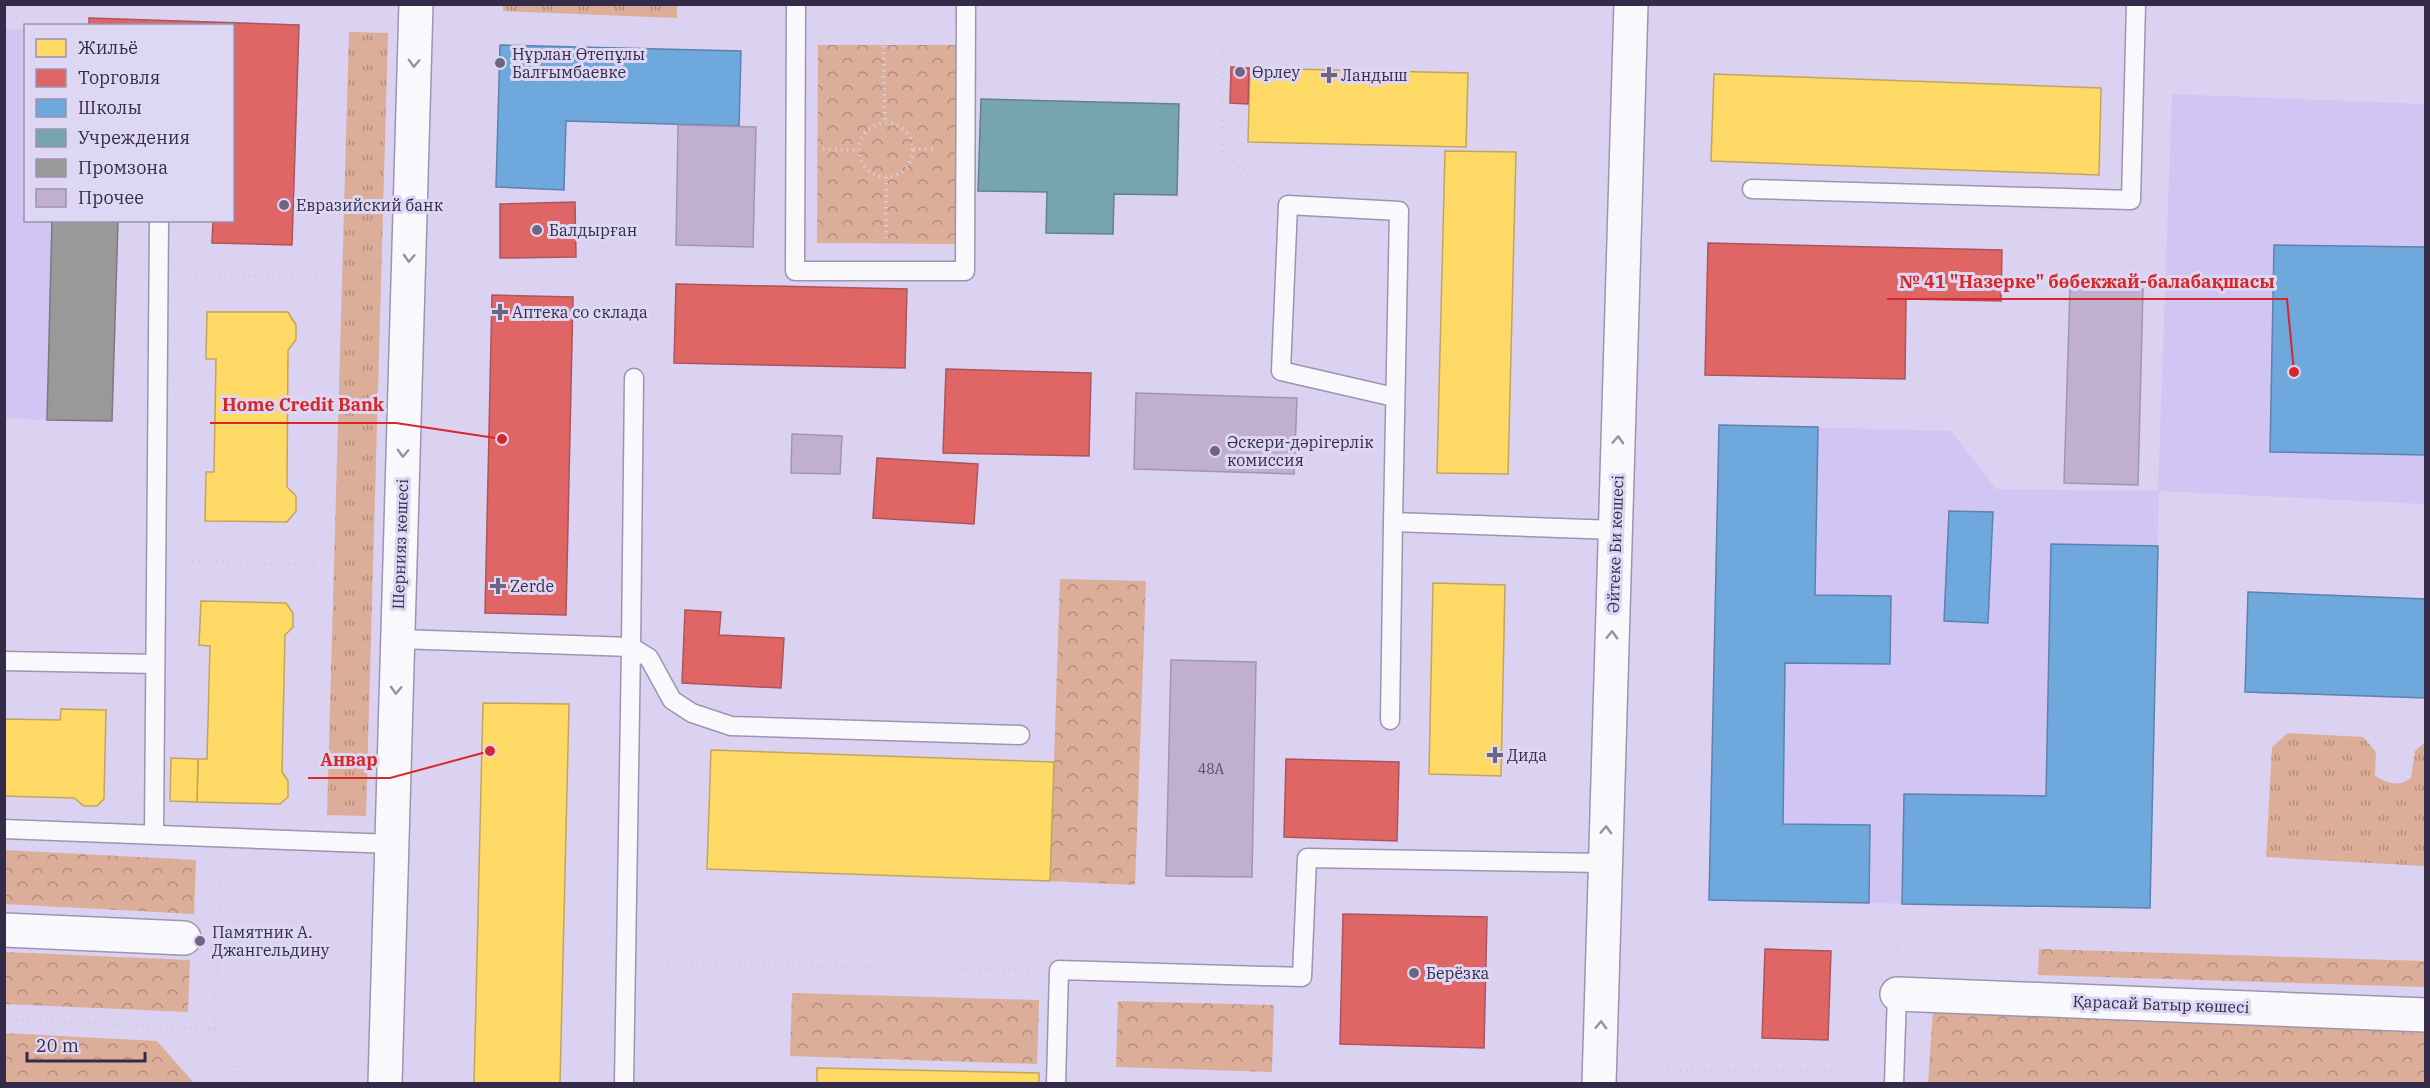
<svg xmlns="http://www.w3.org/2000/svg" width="2430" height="1088" font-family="'IBM Plex Serif',serif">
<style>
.built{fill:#d1c5f4}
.grass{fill:url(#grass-tufts)}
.forest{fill:url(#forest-crowns)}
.homes{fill:#ffd966;stroke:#c2a55d;stroke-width:1.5}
.shops{fill:#e06666;stroke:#ac545d;stroke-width:1.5}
.schools{fill:#6fa8dc;stroke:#5d82af;stroke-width:1.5}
.public{fill:#76a5af;stroke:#628090;stroke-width:1.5}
.industry{fill:#999;stroke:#7a7880;stroke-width:1.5}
.building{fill:#c1afd0;stroke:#a196ad;stroke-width:1.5}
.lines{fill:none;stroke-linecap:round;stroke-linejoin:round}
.lane-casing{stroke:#9c95af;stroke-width:21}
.street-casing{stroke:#9c95af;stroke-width:36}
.secondary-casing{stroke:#9c95af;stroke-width:36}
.path{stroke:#d1cfd7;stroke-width:4;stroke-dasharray:1.5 4.5;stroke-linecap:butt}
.lane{stroke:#f9f8fd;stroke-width:18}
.street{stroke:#f9f8fd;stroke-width:33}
.secondary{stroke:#f9f8fd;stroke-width:33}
.oneway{stroke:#9692a2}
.poi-dot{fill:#6d6582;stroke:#ded7f4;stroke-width:2}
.labels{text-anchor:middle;stroke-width:6;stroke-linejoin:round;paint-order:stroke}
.number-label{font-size:14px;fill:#564c69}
.poi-label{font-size:16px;fill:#332b47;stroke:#ded7f4;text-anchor:start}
.street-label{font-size:16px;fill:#332b47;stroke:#ded7f4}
.leader{fill:none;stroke:#d62828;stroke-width:2}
.callout-dot{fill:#d62828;stroke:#ded7f4;stroke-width:2}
.callout-label{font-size:18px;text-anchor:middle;font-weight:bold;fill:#d62828;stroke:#ded7f4;stroke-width:6;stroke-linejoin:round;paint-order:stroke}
</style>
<defs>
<pattern id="grass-tufts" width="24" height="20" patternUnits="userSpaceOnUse" patternTransform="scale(1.5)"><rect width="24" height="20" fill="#dcad99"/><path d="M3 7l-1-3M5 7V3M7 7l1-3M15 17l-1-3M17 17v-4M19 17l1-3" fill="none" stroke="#b38d7f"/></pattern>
<pattern id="forest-crowns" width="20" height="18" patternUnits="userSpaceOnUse" patternTransform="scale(1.5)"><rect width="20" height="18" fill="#dcad99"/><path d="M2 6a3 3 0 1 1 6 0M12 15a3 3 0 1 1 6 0" fill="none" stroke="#b38d7f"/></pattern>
</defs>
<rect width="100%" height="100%" fill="#dad2f0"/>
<g class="built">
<polygon points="4,29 25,30 26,220 52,221 47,420 5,418"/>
<polygon points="2172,94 2425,104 2425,504 2159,491 2150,908 1709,900 1719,425 1951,431 1996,489 2158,491"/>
</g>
<g class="grass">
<polygon points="503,5 677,4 677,18 503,11"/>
<polygon points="349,32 388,33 366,816 327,815"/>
<path d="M2288,733L2363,737L2376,752L2375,776C2389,784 2398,787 2411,778L2415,751L2425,742V866L2266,857L2272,747Z"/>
</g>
<g class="forest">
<polygon points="818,45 958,45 957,244 817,243"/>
<polygon points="1060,579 1146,581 1135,885 1050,881"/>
<polygon points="4,850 196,860 194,914 5,904"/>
<polygon points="2039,949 2425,961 2425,987 2038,975"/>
<polygon points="5,952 190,960 188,1012 5,1004"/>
<polygon points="792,993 1039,1000 1037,1064 790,1056"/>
<polygon points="1118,1001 1274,1005 1272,1072 1116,1067"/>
<polygon points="1933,1010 2425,1033 2425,1083 1928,1084"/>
<polygon points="4,1033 157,1041 194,1083 5,1083"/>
</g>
<g class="homes">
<polygon points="1250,68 1468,73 1466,147 1248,142"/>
<polygon points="1714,74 2101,88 2099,175 1711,161"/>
<polygon points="1445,151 1516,152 1508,474 1437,473"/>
<polygon points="207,312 288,312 296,325 296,340 288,350 287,487 296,496 296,511 287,522 205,521 206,472 214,472 216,359 206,359"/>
<polygon points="1433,583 1505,585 1501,776 1429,774"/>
<polygon points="201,601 286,603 293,613 293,627 285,635 282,772 288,781 288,797 280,804 197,802 198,759 207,759 210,646 199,645"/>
<polygon points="483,703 569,704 560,1084 474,1084"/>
<polygon points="61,709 106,710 104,799 97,806 84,806 74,798 4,796 4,719 60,720"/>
<polygon points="711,750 1054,762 1050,881 707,869"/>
<polygon points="171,758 198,759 197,802 170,801"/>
<polygon points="817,1068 1039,1073 1039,1084 817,1084"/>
</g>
<g class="shops">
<polygon points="89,18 299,25 292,245 212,243 213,220 232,220 232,26 89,26"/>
<polygon points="1231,67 1249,68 1248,104 1230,103"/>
<polygon points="575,202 576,257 500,258 500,204"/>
<polygon points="1708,243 2002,250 2001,301 1906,299 1905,379 1705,375"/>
<polygon points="676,284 907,289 905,368 674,363"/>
<polygon points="492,295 573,297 566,615 485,613"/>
<polygon points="946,369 1091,373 1089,456 943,453"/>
<polygon points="877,458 978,464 974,524 873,518"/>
<polygon points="685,610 721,612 719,635 784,638 781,688 682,683"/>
<polygon points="1286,759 1399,762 1397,841 1284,837"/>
<polygon points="1343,914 1487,917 1484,1048 1340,1044"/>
<polygon points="1765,949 1831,951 1828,1040 1762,1038"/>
</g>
<g class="schools">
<polygon points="500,45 741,51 739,126 566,121 564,190 496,187"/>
<polygon points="2274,245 2426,247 2426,455 2270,452"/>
<polygon points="1719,425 1818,427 1815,595 1891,596 1890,664 1785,663 1783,824 1870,825 1869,903 1709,900"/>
<polygon points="1949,511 1993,512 1988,623 1944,621"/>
<polygon points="2051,544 2158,546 2150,908 1902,904 1904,794 2046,796"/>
<polygon points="2248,592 2426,599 2426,698 2245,692"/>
</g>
<polygon class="public" points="981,99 1179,104 1177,195 1114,194 1113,234 1046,233 1047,192 978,191"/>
<polygon class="industry" points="52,220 118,220 112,421 47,420"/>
<g class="building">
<polygon points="678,125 756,127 753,247 676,245"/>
<polygon points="2070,287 2143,289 2138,485 2064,483"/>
<polygon points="1136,393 1297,398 1294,474 1134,469"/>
<polygon points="792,434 842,436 840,474 791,473"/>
<polygon points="1171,660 1256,662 1252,877 1166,876"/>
</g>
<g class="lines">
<defs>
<g id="lane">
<polyline points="796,4 795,271 965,271 966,4"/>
<polyline points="1752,189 2131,200 2136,4"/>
<polyline points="1394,397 1281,371 1288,205 1399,211 1393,522 1615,530"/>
<polyline points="398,639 631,647 634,378"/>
<polyline points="631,647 649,658 672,700 692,713 731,726 1020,735"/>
<polyline points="4,661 155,664"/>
<polyline points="1390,720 1393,522"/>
<polyline points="4,829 392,844"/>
<polyline points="154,834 159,220"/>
<polyline points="624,1084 631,647"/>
<polyline points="1056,1084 1059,970 1302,977 1307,858 1605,863"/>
<polyline points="1894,1084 1897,994"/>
</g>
<g id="street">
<polyline points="4,930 184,938"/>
<polyline points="1897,994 2426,1015"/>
</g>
<g id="secondary">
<polyline points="385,1084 416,4"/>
<polyline points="1599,1084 1631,4"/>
</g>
</defs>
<use href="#lane" class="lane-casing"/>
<use href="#street" class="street-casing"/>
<use href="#secondary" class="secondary-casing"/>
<g class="path">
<polyline points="883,28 885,123"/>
<polyline points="1223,42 1222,153 1266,188"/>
<circle cx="886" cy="150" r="27"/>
<polyline points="823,149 858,150"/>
<polyline points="913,149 937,149"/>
<polyline points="886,177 886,243"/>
<polyline points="189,274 323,278"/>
<polyline points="186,561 314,565"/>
<polyline points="219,923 221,865"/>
<polyline points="1898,957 1899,930"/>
<polyline points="655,963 1031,970"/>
<polyline points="4,1019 214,1029 217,955"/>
<polyline points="214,1029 244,1084"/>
<polyline points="1668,1070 1865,1072"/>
</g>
<use href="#lane" class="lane"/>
<use href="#street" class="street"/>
<use href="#secondary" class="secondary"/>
</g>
<defs><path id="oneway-chevron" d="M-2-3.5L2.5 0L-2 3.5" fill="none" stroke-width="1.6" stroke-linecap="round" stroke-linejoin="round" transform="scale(1.5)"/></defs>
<g class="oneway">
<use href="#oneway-chevron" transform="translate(414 63) rotate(92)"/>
<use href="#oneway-chevron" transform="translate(409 258) rotate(92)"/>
<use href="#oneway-chevron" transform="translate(1618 440) rotate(-88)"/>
<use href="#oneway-chevron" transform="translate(403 453) rotate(92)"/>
<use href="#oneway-chevron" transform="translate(1612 635) rotate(-88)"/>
<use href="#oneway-chevron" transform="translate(396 690) rotate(92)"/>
<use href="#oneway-chevron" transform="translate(1606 830) rotate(-88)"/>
<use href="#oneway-chevron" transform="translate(1601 1025) rotate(-88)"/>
</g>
<g class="poi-dot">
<circle cx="500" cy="63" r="6"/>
<circle cx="1240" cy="72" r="6"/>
<path d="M1326 66h6v6h6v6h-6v6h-6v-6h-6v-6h6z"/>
<circle cx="284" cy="205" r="6"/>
<circle cx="537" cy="230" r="6"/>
<path d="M497 303h6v6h6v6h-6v6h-6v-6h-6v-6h6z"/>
<circle cx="1215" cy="451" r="6"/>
<path d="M495 577h6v6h6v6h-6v6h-6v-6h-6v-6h6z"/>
<path d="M1492 746h6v6h6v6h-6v6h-6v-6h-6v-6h6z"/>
<circle cx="200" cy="941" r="6"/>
<circle cx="1414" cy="973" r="6"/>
</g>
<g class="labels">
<g class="number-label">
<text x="1211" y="774">48А</text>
</g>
<g class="poi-label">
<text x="512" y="60">Нұрлан Өтепұлы<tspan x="512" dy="18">Балғымбаевке</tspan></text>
<text x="1252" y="78">Өрлеу</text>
<text x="1341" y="81">Ландыш</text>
<text x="296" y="211">Евразийский банк</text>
<text x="549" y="236">Балдырған</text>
<text x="512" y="318">Аптека со склада</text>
<text x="1227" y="448">Әскери-дәрігерлік<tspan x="1227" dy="18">комиссия</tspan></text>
<text x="510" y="592">Zerde</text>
<text x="1507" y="761">Дида</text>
<text x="212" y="938">Памятник А.<tspan x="212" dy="18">Джангельдину</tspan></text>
<text x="1426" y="979">Берёзка</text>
</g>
<g class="street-label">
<text transform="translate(400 544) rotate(-88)" y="6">Шернияз көшесі</text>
<text transform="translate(1615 544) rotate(-88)" y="6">Әйтеке Би көшесі</text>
<text transform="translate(2161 1004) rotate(2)" y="6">Қарасай Батыр көшесі</text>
</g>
</g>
<path class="leader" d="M2294 372L2287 299H1887M502 439L396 423H210M490 751L390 778H308"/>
<g class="callout-dot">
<circle cx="2294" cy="372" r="6"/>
<circle cx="502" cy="439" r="6"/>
<circle cx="490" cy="751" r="6"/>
</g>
<g class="callout-label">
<text x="2087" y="288">№ 41 "Назерке" бөбекжай-балабақшасы</text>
<text x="303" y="411">Home Credit Bank</text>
<text x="349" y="766">Анвар</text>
</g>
<rect width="2430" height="1088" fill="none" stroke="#332b47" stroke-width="12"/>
<rect x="24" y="24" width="210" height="198" fill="#ded7f4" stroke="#9a92af" stroke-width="1.5"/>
<rect x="36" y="39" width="30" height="18" fill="#ffd966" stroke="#9a92af" stroke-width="1.5"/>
<text x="78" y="54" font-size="18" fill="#332b47">Жильё</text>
<rect x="36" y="69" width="30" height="18" fill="#e06666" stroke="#9a92af" stroke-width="1.5"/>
<text x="78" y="84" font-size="18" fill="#332b47">Торговля</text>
<rect x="36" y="99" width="30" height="18" fill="#6fa8dc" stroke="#9a92af" stroke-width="1.5"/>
<text x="78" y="114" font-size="18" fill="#332b47">Школы</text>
<rect x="36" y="129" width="30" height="18" fill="#76a5af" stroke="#9a92af" stroke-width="1.5"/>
<text x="78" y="144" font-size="18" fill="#332b47">Учреждения</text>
<rect x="36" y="159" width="30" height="18" fill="#999999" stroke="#9a92af" stroke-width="1.5"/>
<text x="78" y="174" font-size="18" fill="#332b47">Промзона</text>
<rect x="36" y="189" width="30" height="18" fill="#c1afd0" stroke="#9a92af" stroke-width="1.5"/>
<text x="78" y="204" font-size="18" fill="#332b47">Прочее</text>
<path d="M27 1052v9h118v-9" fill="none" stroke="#332b47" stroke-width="3"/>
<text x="36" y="1052" font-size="18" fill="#332b47" stroke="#ded7f4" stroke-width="4.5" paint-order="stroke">20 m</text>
</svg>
